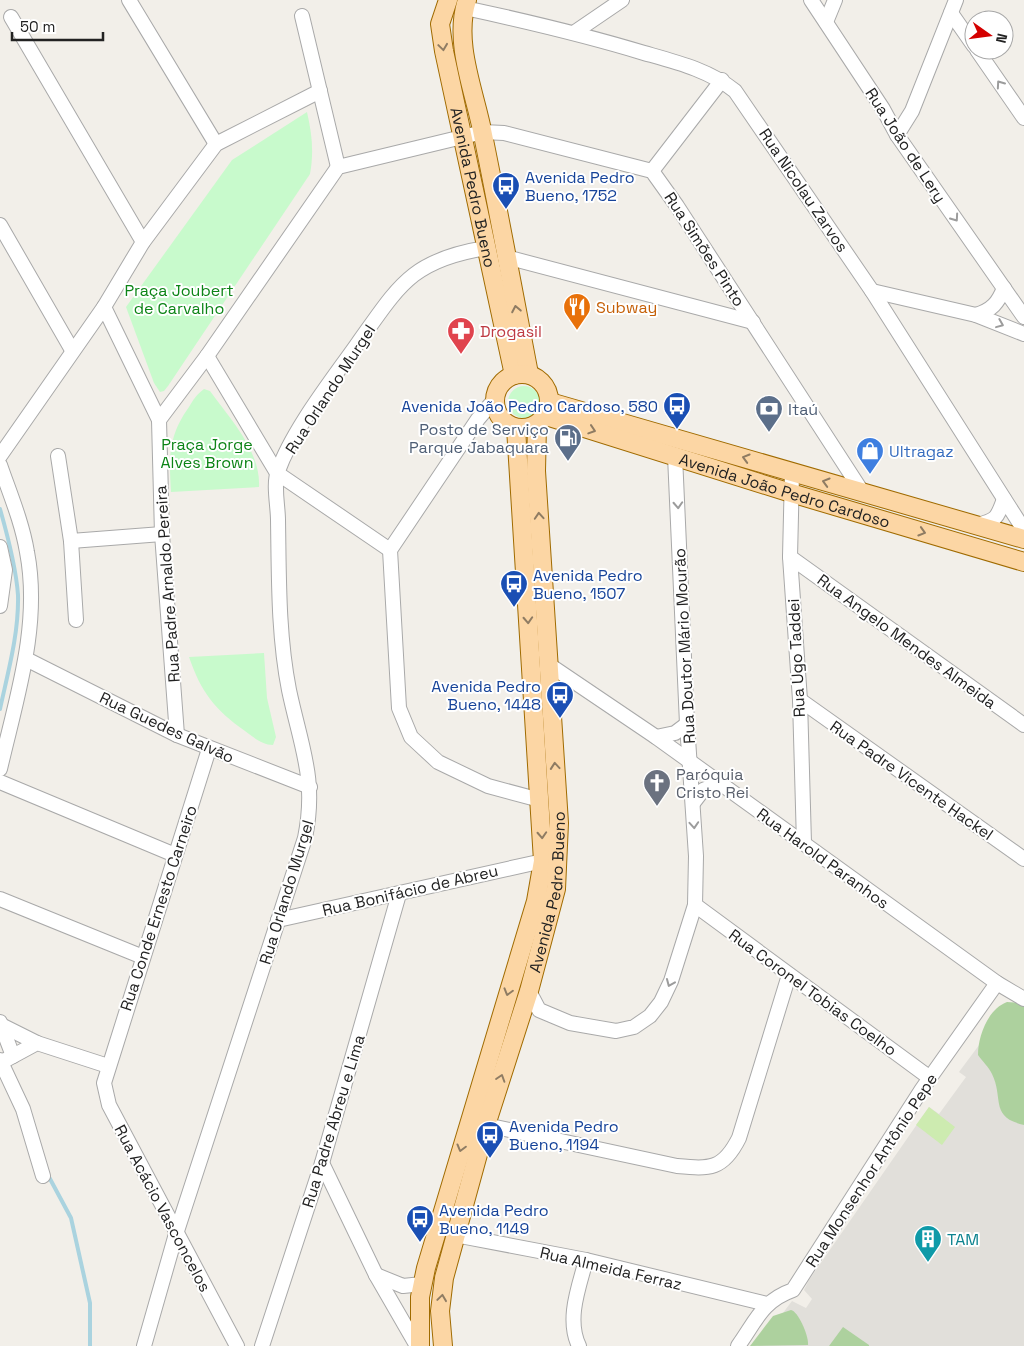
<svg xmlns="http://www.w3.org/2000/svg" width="1024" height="1346" font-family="'Space Grotesk',sans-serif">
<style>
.airport{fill:#e1dfda}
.grass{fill:#cdebb0}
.forest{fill:#add19e}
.park{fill:#c8facc}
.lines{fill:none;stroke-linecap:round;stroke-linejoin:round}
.stream{stroke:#aad3df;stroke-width:4}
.minor-casing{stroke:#a9a9a9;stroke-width:16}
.major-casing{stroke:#a06b00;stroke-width:20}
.minor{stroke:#fff;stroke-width:14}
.major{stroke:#fcd6a4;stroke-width:18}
.oneway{stroke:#8f7c63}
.oneway2{stroke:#9c9c9c}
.labels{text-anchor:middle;stroke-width:4;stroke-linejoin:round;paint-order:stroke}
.street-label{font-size:16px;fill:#222;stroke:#fff}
.transit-label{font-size:16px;fill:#164399;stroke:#fff;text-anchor:start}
.park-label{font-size:16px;fill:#0c8416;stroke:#fff}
.food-label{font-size:16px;fill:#c56008;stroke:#fff;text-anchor:start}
.health-label{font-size:16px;fill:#be3a42;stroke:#fff;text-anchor:start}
.service-label{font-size:16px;fill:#4e5e75;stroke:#fff;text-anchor:start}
.shop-label{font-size:16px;fill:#366cbe;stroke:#fff;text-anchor:start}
.worship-label{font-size:16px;fill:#5b616d;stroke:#fff;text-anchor:start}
.culture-label{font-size:16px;fill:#0d838f;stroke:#fff;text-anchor:start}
</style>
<rect width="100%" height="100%" fill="#f2efe9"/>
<polygon class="airport" points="1006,1009 1024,1015 1024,1346 758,1346 792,1301 806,1308 812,1299 804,1290 809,1280 929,1107 939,1114 966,1077 959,1072"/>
<polygon class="grass" points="929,1107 955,1127 942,1145 916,1125"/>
<g class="forest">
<path d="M1007,1002L1024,1003V1125C989,1117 1004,1098 992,1074C989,1067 982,1061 978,1055C978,1036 988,1009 1007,1002Z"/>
<path d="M791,1310C798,1311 809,1336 808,1345L750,1346L773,1316Z"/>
<polygon points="843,1327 869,1345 869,1346 829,1346"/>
</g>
<g class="park">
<path d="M307,112C312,134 314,152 310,174L168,386L164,391L160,392L154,383L126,307L232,160Z"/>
<circle cx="524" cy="402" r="16"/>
<path d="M204,389L210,391C230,419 261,451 259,487L171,492C169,458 168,436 189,407C193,400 197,394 204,389Z"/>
<path d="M264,653L267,698L276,737L273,745C262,745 253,737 245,731C215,710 201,692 189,657Z"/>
</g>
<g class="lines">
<g class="stream">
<path d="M0,509C8,537 16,567 18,595C19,633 8,672 0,709"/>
<polyline points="49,1177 71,1218 90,1303 90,1346"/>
</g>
<defs>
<g id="minor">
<polyline points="129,0 216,144"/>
<polyline points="811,0 883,109 897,135 1024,317"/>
<path d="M465,8C525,21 585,35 644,53C676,62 709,70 735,91L872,291L1024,530"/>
<polyline points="951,13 974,46"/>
<polyline points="302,16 338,167"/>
<polyline points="11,17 143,242"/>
<polyline points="826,22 835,0"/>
<polyline points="575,32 622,0"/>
<polyline points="977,50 1024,118"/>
<polyline points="897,135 912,111 956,0"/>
<polyline points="652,171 722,80"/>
<polyline points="0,225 72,350"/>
<polyline points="506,257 753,322"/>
<polyline points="872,291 976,315 1024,334"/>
<polyline points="104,307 159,420"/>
<path d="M976,315C992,310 998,303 1004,288"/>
<polyline points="207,356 277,473 390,550"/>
<polyline points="495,399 478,419 390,550 399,708 411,737 438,762 488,786 540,800"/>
<polyline points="0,456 104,307 143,242 216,144 320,91"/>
<polyline points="58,456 71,541 76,620"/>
<path d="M0,465C10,494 22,522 27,552C41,625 16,699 0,769"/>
<polyline points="792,473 790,557 800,700 804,843"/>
<path d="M977,525C997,520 997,518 1004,499"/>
<polyline points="71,541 162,534"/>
<polyline points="0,547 5,570 0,606"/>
<polyline points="790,557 1024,725"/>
<polyline points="26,659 177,735 310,787"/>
<polyline points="548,664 656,737 997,983 1024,999"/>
<polyline points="800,700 1024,859"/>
<polyline points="177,735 162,534 159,420 207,356 338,167 483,132 504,133 652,171 677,206 863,493"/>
<polyline points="656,737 675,733 687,724"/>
<polyline points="209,749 104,1083 109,1105 237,1346"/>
<polyline points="0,782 175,855"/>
<polyline points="693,803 703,790 718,784"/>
<polyline points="0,899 143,957"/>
<polyline points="695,905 930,1078"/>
<polyline points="278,920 543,861"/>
<polyline points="529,991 539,1010 570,1023 616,1031 634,1027 650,1016 661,1002 671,981 695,905 696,856 687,724 675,456"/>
<polyline points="0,1022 13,1056"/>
<polyline points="1,1025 37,1043"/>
<polyline points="0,1060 23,1109 43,1176"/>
<polyline points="0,1063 37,1043 108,1066"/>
<path d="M486,1125L677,1166C710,1169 723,1170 739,1138L789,975"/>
<polyline points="322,1163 376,1275 417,1346"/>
<polyline points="455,1235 586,1260 767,1304"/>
<polyline points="376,1275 403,1286 422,1284"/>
<path d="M144,1346L176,1234L305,838C317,779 301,747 289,690C278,634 279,577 278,520C278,506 273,484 278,471C293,429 332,380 358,343C399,286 411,260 486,248"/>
<polyline points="262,1346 322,1163 399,894"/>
<path d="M579,1346C566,1319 579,1287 586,1260"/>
<path d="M738,1346C756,1321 762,1301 793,1290L922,1089L997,983"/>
</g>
<g id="major">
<path id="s1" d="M448,0L440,24L444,51L514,375"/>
<path d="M467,0C453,43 475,92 483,135C499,214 514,295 529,374"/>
<circle cx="522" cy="401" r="27"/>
<polyline points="550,402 1024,539"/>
<path id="s2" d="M546,416L791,493L1024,562"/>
<polyline points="420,1346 420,1297 426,1268 536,901 543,861 516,428"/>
<path id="s3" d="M443,1346L440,1311L444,1278L486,1125L529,991L556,889L559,823L536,471L537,425"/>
</g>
</defs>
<use href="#minor" class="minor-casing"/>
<use href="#major" class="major-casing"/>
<use href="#minor" class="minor"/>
<use href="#major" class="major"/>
</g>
<defs><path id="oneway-chevron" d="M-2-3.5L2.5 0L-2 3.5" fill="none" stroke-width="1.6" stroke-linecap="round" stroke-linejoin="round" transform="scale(1.25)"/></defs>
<g class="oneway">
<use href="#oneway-chevron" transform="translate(443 47) rotate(82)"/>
<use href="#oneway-chevron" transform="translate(516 309) rotate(-101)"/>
<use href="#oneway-chevron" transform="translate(592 430) rotate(18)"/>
<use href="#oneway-chevron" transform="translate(746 458) rotate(-164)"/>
<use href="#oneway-chevron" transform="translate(826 482) rotate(-164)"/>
<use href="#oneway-chevron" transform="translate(539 516) rotate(-94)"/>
<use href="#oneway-chevron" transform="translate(922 532) rotate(17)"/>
<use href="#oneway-chevron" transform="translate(528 620) rotate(87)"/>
<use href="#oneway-chevron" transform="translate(555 766) rotate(-95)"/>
<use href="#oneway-chevron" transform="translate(542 835) rotate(87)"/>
<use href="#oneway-chevron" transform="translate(508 992) rotate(106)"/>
<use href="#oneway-chevron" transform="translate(501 1078) rotate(-72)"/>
<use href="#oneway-chevron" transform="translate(461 1148) rotate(105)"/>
<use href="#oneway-chevron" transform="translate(442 1298) rotate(-82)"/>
</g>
<g class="oneway2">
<use href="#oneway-chevron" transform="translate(1000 84) rotate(-125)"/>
<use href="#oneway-chevron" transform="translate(955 218) rotate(55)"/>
<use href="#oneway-chevron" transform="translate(1000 324) rotate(22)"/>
<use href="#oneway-chevron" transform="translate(678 505) rotate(87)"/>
<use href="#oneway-chevron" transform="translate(694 825) rotate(86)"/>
<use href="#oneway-chevron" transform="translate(670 983) rotate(113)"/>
</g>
<defs>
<symbol id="bus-pin" viewBox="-11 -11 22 30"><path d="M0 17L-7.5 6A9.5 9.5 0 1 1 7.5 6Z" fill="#1a4fb4" stroke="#fff"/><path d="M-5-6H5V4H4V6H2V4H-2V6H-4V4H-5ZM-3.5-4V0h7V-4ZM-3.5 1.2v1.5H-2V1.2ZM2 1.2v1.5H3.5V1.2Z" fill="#fff"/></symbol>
<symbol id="restaurant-pin" viewBox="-11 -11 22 30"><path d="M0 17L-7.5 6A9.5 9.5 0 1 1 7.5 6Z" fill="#e8710a" stroke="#fff"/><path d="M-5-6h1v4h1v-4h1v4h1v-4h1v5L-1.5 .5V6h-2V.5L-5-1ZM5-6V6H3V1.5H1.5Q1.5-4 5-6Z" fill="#fff"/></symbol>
<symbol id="pharmacy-pin" viewBox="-11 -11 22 30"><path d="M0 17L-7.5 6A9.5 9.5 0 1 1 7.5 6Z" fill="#e0444e" stroke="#fff"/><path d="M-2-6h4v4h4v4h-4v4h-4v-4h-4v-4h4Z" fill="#fff"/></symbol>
<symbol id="bank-pin" viewBox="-11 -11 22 30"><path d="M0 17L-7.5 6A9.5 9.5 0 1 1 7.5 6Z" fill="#5c6f8a" stroke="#fff"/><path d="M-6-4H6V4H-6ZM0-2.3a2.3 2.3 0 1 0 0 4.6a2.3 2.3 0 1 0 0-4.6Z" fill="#fff"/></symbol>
<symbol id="fuel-pin" viewBox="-11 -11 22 30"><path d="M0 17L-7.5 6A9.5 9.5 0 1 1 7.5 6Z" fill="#5c6f8a" stroke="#fff"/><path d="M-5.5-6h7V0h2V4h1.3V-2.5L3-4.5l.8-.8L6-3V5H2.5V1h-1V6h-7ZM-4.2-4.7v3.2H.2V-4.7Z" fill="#fff"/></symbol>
<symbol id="shop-pin" viewBox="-11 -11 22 30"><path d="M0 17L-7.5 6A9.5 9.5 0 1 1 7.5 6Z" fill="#3f7fe0" stroke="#fff"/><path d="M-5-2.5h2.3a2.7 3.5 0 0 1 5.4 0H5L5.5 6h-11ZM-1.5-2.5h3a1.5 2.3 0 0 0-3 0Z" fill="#fff"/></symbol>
<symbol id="church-pin" viewBox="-11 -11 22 30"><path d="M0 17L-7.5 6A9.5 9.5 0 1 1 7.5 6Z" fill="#6b7280" stroke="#fff"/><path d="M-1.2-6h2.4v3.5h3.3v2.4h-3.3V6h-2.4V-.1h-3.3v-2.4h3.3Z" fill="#fff"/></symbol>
<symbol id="building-pin" viewBox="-11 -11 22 30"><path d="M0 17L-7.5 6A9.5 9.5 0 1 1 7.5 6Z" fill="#0f9aa8" stroke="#fff"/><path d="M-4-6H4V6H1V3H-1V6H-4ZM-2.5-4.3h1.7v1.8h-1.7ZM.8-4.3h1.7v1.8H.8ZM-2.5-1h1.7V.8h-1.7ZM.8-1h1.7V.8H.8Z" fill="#fff"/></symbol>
</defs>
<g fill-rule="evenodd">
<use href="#bus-pin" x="490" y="170" width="32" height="43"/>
<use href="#restaurant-pin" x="561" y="291" width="32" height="43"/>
<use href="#pharmacy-pin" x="445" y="315" width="32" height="43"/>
<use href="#bus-pin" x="661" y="390" width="32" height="43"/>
<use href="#bank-pin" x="753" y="393" width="32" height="43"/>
<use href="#fuel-pin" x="552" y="422" width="32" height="43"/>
<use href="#shop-pin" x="854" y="435" width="32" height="43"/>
<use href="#bus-pin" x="498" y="568" width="32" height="43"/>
<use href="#bus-pin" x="544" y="679" width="32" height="43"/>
<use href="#church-pin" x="641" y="767" width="32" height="43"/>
<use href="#bus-pin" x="474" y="1119" width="32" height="43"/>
<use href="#bus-pin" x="404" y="1203" width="32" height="43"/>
<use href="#building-pin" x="912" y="1223" width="32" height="43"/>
</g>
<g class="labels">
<g class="street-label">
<text transform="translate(906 145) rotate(57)" y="6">Rua João de Lery</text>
<text dy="6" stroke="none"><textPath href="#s1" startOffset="192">Avenida Pedro Bueno</textPath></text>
<text transform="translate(804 190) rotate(56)" y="6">Rua Nicolau Zarvos</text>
<text transform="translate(705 249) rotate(57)" y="6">Rua Simões Pinto</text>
<text transform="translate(330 389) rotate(-57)" y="6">Rua Orlando Murgel</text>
<text dy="6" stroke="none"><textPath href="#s2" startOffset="250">Avenida João Pedro Cardoso</textPath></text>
<text transform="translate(167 584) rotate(-94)" y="6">Rua Padre Arnaldo Pereira</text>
<text transform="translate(907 641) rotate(36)" y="6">Rua Angelo Mendes Almeida</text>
<text transform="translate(684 646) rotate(-93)" y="6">Rua Doutor Mário Mourão</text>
<text transform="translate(796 658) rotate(-93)" y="6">Rua Ugo Taddei</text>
<text transform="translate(167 727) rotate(25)" y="6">Rua Guedes Galvão</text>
<text transform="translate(912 780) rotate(35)" y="6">Rua Padre Vicente Hackel</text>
<text transform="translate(823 858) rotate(36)" y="6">Rua Harold Paranhos</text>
<text transform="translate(410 890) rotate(-13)" y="6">Rua Bonifácio de Abreu</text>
<text transform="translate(286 892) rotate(-73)" y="6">Rua Orlando Murgel</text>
<text dy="6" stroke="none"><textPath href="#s3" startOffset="469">Avenida Pedro Bueno</textPath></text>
<text transform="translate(158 908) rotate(-72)" y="6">Rua Conde Ernesto Carneiro</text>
<text transform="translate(813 992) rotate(36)" y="6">Rua Coronel Tobias Coelho</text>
<text transform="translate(333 1121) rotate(-73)" y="6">Rua Padre Abreu e Lima</text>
<text transform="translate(871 1170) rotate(-57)" y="6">Rua Monsenhor Antônio Pepe</text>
<text transform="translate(163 1208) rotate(62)" y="6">Rua Acácio Vasconcelos</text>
<text transform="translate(611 1268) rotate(13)" y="6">Rua Almeida Ferraz</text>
</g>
<g class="transit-label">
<text x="525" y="183">Avenida Pedro<tspan x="525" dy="18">Bueno, 1752</tspan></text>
<text x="658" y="412" text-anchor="end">Avenida João Pedro Cardoso, 580</text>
<text x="533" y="581">Avenida Pedro<tspan x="533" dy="18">Bueno, 1507</tspan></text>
<text x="541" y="692" text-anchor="end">Avenida Pedro<tspan x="541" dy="18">Bueno, 1448</tspan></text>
<text x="509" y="1132">Avenida Pedro<tspan x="509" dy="18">Bueno, 1194</tspan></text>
<text x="439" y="1216">Avenida Pedro<tspan x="439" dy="18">Bueno, 1149</tspan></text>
</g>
<g class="park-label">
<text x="179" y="296">Praça Joubert<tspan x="179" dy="18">de Carvalho</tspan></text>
<text x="207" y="450">Praça Jorge<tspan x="207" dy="18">Alves Brown</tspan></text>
</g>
<g class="food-label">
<text x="596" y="313">Subway</text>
</g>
<g class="health-label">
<text x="480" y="337">Drogasil</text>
</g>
<g class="service-label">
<text x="788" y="415">Itaú</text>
<text x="549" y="435" text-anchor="end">Posto de Serviço<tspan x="549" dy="18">Parque Jabaquara</tspan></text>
</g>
<g class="shop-label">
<text x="889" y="457">Ultragaz</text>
</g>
<g class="worship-label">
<text x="676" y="780">Paróquia<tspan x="676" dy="18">Cristo Rei</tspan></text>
</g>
<g class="culture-label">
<text x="947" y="1245">TAM</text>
</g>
</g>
<g transform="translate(989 35) rotate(104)"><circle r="24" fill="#ffffff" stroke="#a7a7a7"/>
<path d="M0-4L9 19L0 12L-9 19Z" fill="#d40000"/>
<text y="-8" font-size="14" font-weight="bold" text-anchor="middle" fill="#222222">N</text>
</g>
<path d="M12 32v8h91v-8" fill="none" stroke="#222222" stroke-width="2.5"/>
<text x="20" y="32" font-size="15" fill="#222222" stroke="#ffffff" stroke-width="4" paint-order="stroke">50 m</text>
</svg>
